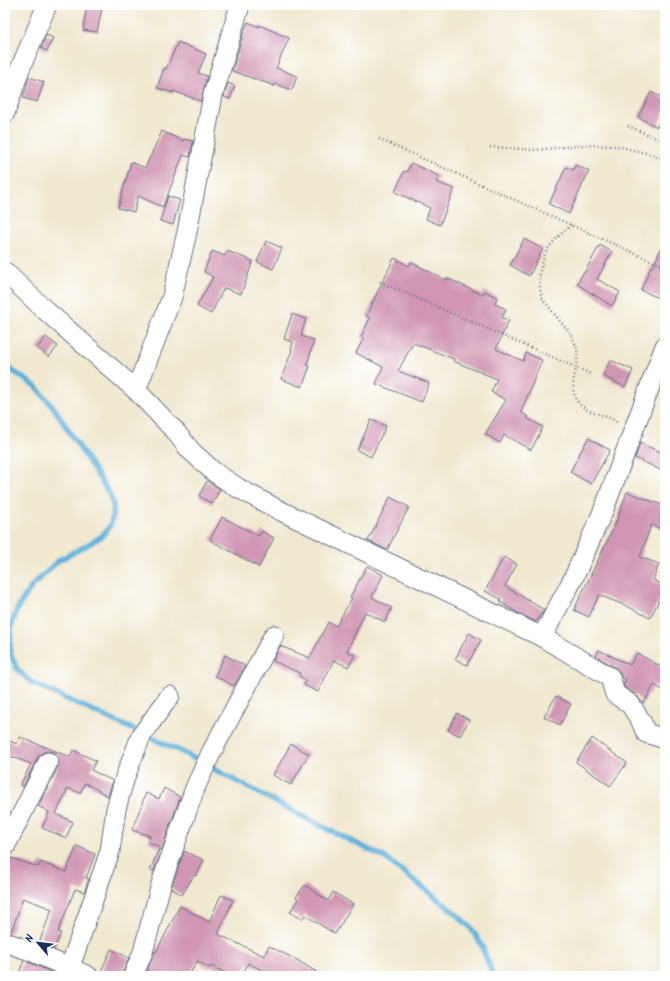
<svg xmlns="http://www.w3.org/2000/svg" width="670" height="981" font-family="Kalam,sans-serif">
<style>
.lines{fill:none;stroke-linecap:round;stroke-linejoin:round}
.stream{stroke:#61b1db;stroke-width:5.5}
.building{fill:#d096b3}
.minor-casing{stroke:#667086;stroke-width:21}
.path{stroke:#667086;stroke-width:2.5;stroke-dasharray:1 3;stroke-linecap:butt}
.minor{stroke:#fff;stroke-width:19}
</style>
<rect width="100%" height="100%" fill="#fff"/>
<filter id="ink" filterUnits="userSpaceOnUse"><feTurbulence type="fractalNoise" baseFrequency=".025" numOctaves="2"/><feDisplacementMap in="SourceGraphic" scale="8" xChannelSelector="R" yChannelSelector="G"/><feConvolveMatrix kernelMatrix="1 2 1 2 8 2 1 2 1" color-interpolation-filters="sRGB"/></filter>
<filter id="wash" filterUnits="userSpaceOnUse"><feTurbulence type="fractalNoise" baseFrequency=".012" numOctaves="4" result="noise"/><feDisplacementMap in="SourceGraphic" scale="16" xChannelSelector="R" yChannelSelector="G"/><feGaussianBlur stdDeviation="0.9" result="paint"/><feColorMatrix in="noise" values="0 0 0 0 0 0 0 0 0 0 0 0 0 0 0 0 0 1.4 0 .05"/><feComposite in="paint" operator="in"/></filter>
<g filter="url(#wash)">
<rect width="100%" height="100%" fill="#f0e8cf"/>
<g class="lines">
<polyline class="stream" points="5,368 10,369 35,386 54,408 109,493 113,505 113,516 110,526 102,536 84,547 59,560 32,586 18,607 11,627 10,652 17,669 32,683 182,752 319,825 384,857 453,911 471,928 482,946 491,970 491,976"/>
</g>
<g id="blocks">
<g class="building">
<polygon points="87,5 102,8 97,32 83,30"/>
<polygon points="248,22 259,27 259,25 289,38 276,68 297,76 292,90 275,84 275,86 232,71 244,31"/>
<polygon points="46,35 53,38 47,51 41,48"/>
<polygon points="178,42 206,54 198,73 207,76 201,101 173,91 173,93 157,88 164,68 166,69"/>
<polygon points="29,77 44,82 37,102 23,98"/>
<polygon points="228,83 235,86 230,99 224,97"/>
<polygon points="651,92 665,99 665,110 657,127 638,117"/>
<polygon points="162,131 183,141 184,139 193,141 190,157 183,155 163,207 138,196 134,212 118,208 131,162 145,168"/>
<polygon points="411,163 439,176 436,182 454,189 440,225 426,219 430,208 395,192 404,171 407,172"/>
<polygon points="575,165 589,171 569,214 549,204 566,167 573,170"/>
<polygon points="168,196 180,200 173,225 160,221"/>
<polygon points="665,238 665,301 641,290 651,266 653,267"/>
<polygon points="524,239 543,249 529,276 510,265"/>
<polygon points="266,241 282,248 273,269 257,262"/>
<polygon points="600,245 612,252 597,279 620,292 612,306 577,284 583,273 584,273"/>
<polygon points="212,251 225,256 227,251 253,261 241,294 224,288 211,314 197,306 213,277 204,272"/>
<polygon points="394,258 409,266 411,262 446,280 447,278 483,295 484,291 497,297 495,304 506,309 502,318 509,320 496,349 523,361 526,353 542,360 521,412 528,417 527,418 543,427 531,450 504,435 500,443 485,434 506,400 491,392 497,379 453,361 454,359 413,343 398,371 429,383 422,402 376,384 383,367 356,353 364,338 361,337 370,318 366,316"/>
<polygon points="292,314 306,319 301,336 314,340 307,365 310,366 302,387 281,379 292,350 291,350 293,342 284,339"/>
<polygon points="46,337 58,346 49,357 37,348"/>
<polygon points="610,360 633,370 625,387 603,376"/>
<polygon points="371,420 386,426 371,457 357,450"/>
<polygon points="588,438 610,450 591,484 570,472"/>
<polygon points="640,443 665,454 665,472 635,458"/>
<polygon points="207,481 220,489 212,504 199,496"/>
<polygon points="627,492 665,506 665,521 662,529 651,525 640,557 659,564 653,580 665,586 665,589 650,618 629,607 599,595 589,617 574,610 612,531 613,531"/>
<polygon points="390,497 409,507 387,550 368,541"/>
<polygon points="222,517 259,536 262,531 274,538 259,567 210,540"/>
<polygon points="504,557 517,564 505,586 544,610 536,622 518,613 500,602 501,599 485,591"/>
<polygon points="367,566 383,575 372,597 392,608 385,622 365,612 347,651 355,655 348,667 334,660 318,692 304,685 306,680 299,676 300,673 273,661 280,646 310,658 328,622 336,626 352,598 350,597"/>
<polygon points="469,633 481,640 467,665 455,659"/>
<polygon points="599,650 630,665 637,653 665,669 665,691 654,685 644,703 642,702 636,695 624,687 623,684 626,679 621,677 620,673 616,668 596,656"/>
<polygon points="225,655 245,666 234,686 215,676"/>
<polygon points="556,696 571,704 560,725 544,717"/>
<polygon points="457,713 469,720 460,736 448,730"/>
<polygon points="20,737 70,757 73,750 96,761 91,770 113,781 108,796 85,783 80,793 68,788 56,814 73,822 66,838 42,828 49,812 38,806 58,767 59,762 57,756 53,752 47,751 42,753 38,757 23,787 20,785 31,764 5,754 5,739 17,744"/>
<polygon points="592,738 627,763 610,786 576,762"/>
<polygon points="291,744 309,754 291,785 273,775"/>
<polygon points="164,788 180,797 172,821 169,826 170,827 154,871 150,870 160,847 148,842 150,836 132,830 146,793 159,799"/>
<polygon points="77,846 95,854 86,878 89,879 84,892 75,889 58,932 61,933 54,949 39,943 52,909 23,898 11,933 5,931 5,866 8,857 38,867 41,862 66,872"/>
<polygon points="184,851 204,860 196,876 194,875 182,895 171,888"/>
<polygon points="305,885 328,901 333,892 353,904 335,934 305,915 302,919 290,912 298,899 296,897"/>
<polygon points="221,895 233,900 218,934 264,956 269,946 297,960 323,976 274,976 248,963 242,976 232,976 211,966 210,968 197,961 189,976 145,976 154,952 156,952 180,906 209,922"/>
<polygon points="111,949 129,958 123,972 122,976 99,976"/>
<polygon points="24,960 60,976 18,976"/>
</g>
</g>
</g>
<g filter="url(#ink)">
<use href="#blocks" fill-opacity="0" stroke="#667086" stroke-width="1"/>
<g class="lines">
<defs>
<g id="minor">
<polyline points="5,113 20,69 47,5"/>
<polyline points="5,272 45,310 136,390 175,431 190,450 214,472 238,488 277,509 542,637 610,677 615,694 630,704 641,721 646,733 665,739"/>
<polyline points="136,390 172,297 187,232 213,95 240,5"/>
<polyline points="542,637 573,579 604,509 665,346"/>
<polyline points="5,847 48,762"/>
<polyline points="5,942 28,950 88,976"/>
<polyline points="70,967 110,851 116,809 125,777 141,736 170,696"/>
<polyline points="133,976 143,952 162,881 195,788 211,753 274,635"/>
</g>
</defs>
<use href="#minor" class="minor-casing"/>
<g class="path">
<polyline points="628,126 665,142"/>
<polyline points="379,139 665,267"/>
<polyline points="490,147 536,150 583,145 617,146 650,154 665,160"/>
<path d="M571,225C562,233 552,242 546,252C540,265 537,284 542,297C543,301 547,304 549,307C554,314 559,320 564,326C567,329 570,332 572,336C574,340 576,346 577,350C580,367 567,385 577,401C587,415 605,413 617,422"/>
<polyline points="380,282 591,374"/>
</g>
<use href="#minor" class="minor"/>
</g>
</g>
<rect width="670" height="981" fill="none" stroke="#fff" stroke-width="20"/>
<g transform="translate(38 943) rotate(298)" stroke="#ffffff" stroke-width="3" paint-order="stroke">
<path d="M0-3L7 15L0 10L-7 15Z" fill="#1b2f5e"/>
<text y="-6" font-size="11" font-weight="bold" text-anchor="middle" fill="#1b2f5e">N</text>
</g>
</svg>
